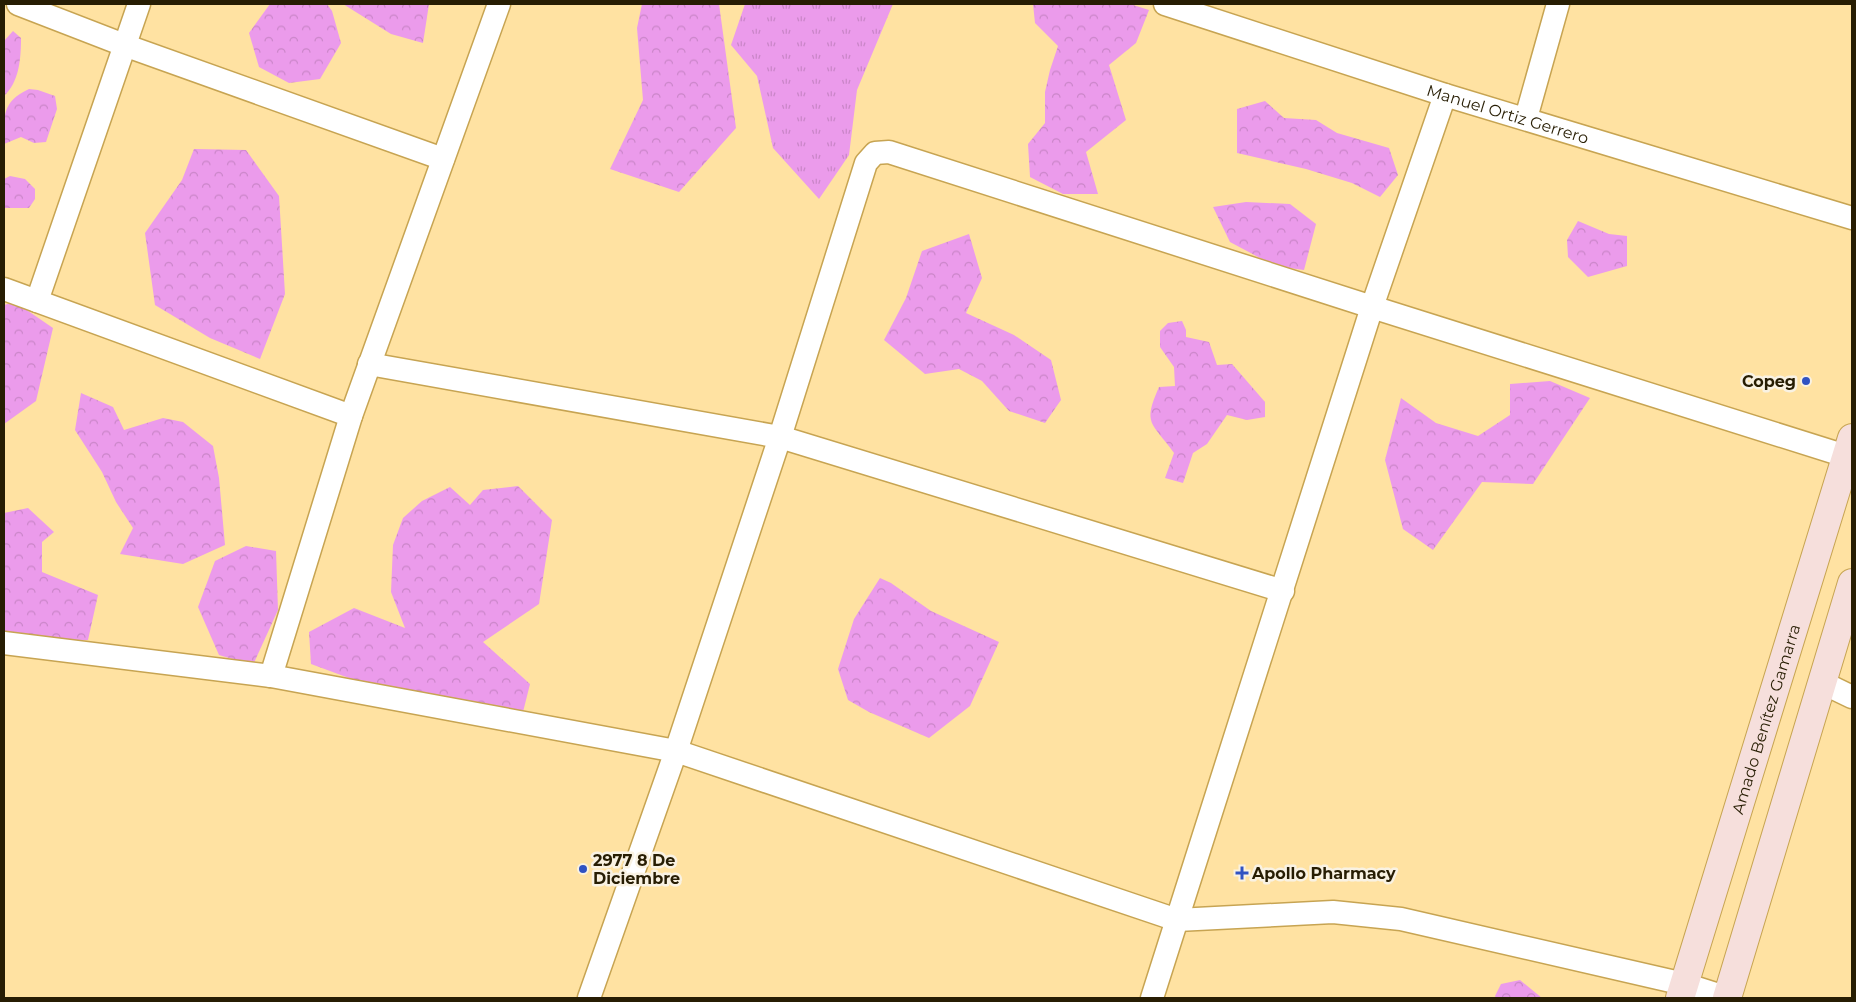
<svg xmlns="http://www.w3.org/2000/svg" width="1856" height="1002" font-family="Montserrat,sans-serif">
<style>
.grass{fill:url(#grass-tufts)}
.forest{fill:url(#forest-crowns)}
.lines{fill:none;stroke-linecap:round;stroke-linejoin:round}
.street-casing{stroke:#c7a452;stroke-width:25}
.secondary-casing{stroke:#c7a452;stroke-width:30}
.street{stroke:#fff;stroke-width:22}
.secondary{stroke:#f6dfdc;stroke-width:28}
.poi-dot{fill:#3052c2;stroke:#f9f2e3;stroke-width:2}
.labels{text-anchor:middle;stroke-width:5;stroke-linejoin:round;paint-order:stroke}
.street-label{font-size:16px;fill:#271d03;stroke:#f9f2e3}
.poi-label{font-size:16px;font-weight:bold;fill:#271d03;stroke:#f9f2e3;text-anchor:start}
</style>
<defs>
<pattern id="grass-tufts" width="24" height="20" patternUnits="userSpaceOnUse" patternTransform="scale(1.25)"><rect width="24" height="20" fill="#eb9beb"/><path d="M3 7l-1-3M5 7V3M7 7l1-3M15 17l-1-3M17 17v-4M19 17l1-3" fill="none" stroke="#ca85c8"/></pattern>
<pattern id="forest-crowns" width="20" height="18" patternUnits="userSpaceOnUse" patternTransform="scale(1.25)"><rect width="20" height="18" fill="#eb9beb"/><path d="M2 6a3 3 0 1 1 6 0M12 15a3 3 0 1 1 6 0" fill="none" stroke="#ca85c8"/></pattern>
</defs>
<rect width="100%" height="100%" fill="#ffe2a2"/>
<polygon class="grass" points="745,4 893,4 857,90 849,155 819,199 773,148 757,76 731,45"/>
<g class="forest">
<polygon points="270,4 327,4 332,11 341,43 320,79 289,83 259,67 249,33"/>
<polygon points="343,4 429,4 423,43 391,34"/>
<polygon points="642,4 719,4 736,128 679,192 610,169 643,100 637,28"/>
<polygon points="1033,4 1130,4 1149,10 1136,43 1109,65 1126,120 1086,152 1098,194 1063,194 1030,177 1028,144 1045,123 1045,92 1050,70 1058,46 1035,23"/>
<path d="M13,31L21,38C21,59 19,82 4,96V41Z"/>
<path d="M29,89L38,90L55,96L57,109L46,142L34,143L21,137L4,144C4,117 1,102 29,89Z"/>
<polygon points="1265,101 1284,118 1316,120 1337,133 1389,148 1398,175 1380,197 1352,183 1306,169 1237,153 1237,109"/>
<polygon points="194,149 246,150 279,196 285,294 260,359 210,338 155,305 145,233 182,180"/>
<polygon points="10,176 25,179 35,189 35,199 29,208 4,208 4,179"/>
<polygon points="1246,202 1290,204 1316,224 1304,270 1275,266 1230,242 1213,207"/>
<polygon points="1578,221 1609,234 1627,236 1627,266 1588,277 1568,257 1567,240"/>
<polygon points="969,234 982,278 966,313 1014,335 1051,360 1061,400 1045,423 1009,411 982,381 959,369 925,374 884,340 906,298 922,251"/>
<polygon points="15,302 53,328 36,401 4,424 4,305"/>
<path d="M1182,321L1186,330V337L1209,342L1217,365L1232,364L1265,402V417L1247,420L1227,415L1207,444L1193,453L1183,483L1165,478L1174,453C1152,422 1142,425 1159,387L1175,386L1174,367L1160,347V331L1168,323Z"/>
<polygon points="1550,381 1590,398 1533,484 1482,482 1433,550 1403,529 1385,460 1401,398 1436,423 1478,436 1510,415 1510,384"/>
<polygon points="81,393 113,407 124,430 163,418 183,422 213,446 219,478 225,545 183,564 120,554 133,528 116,502 102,472 75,430"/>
<polygon points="518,486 552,520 539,604 483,642 530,684 523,712 463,700 376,688 311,664 309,632 354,608 405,628 391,592 393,545 403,518 422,501 450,487 470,505 483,490"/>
<polygon points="28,508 54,532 42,542 42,572 98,595 88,640 28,641 4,633 4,513"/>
<polygon points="246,546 276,551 278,610 253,665 219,655 198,607 215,561"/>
<polygon points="880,578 891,583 931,611 999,642 970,706 929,738 869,712 848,700 838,669 854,619"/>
<polygon points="1520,980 1542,998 1496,998 1495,996 1501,984"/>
</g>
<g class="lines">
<defs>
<g id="street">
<polyline points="18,4 124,45 443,159"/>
<path id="s1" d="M1165,4L1445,95L1852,218"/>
<polyline points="1526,118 1558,4"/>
<polyline points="4,289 351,416"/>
<polyline points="37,301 139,4"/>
<polyline points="369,364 780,437 1283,591"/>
<polyline points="4,643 271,676 676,751 1177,920 1333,912 1401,919 1684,984 1728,998"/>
<polyline points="271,676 351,416 499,4"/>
<polyline points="1823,683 1852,697"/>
<polyline points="589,998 676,751 780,437 866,163 875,153 889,152 1372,307 1852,458"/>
<polyline points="1152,998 1372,307 1445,95"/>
</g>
<g id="secondary">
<path id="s2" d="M1680,998L1852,438"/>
<polyline points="1727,998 1852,583"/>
</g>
</defs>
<use href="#street" class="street-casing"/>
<use href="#secondary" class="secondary-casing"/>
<use href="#street" class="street"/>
<use href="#secondary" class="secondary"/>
</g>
<g class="poi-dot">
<circle cx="1806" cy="381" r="5"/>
<circle cx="583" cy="869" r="5"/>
<path d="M1239.5 865.5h5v5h5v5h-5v5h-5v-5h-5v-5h5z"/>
</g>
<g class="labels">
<g class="street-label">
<text dy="6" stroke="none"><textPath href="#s1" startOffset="360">Manuel Ortiz Gerrero</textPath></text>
<text dy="6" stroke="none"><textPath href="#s2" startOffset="292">Amado Benítez Gamarra</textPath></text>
</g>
<g class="poi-label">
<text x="1796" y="387" text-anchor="end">Copeg</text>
<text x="593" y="866">2977 8 De<tspan x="593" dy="18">Diciembre</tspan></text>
<text x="1252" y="879">Apollo Pharmacy</text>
</g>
</g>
<rect width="1856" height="1002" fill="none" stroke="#271d03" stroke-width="10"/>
</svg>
